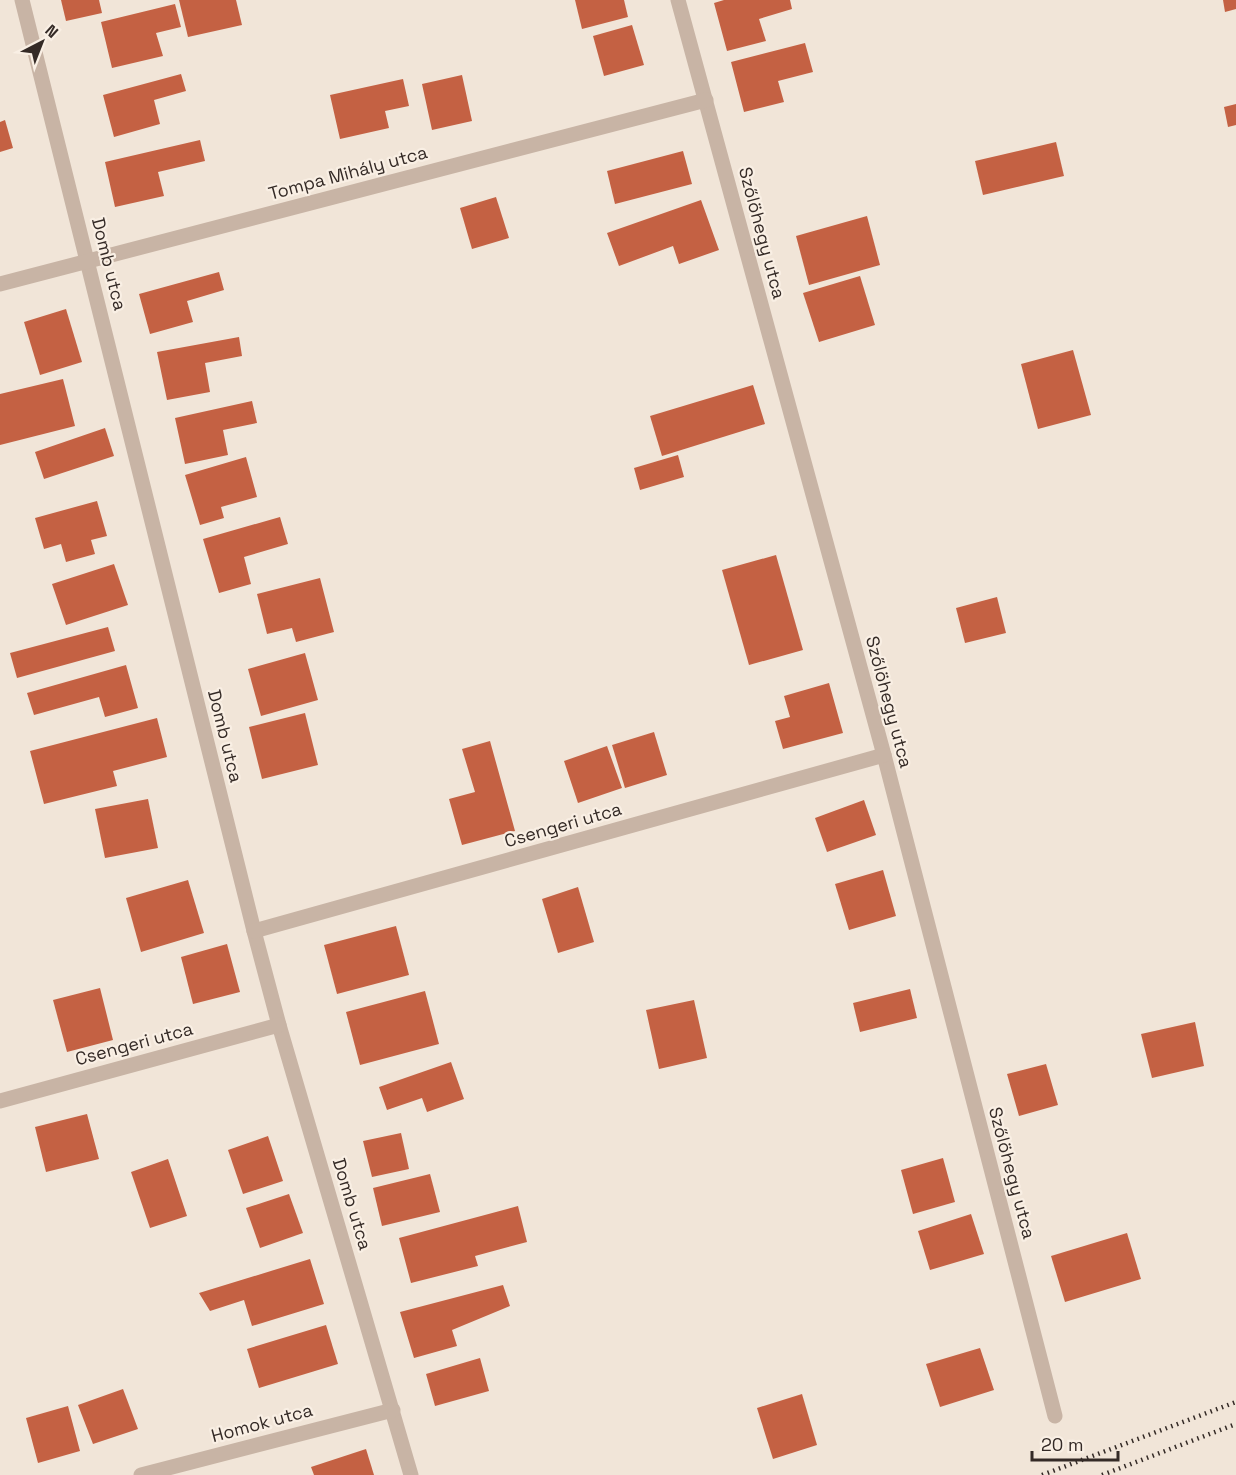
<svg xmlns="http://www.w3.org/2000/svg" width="1236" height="1475" font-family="'Space Grotesk',sans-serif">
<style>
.building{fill:#c46143}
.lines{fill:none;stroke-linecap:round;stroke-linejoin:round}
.minor{stroke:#c8b4a5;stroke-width:15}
.rail{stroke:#342a26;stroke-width:4.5;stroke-dasharray:1.5 4.5;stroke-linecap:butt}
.labels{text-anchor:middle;stroke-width:4.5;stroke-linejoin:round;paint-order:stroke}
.street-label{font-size:18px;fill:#342a26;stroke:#f9efe4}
</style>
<rect width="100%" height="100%" fill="#f1e5d8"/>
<g class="building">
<polygon points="61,0 99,0 102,13 66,21"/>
<polygon points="179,0 236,0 242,25 188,37"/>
<polygon points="575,0 624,0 628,17 582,29"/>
<polygon points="724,0 790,0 792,9 759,19 766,41 727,51 714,3"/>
<polygon points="1223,0 1236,0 1236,9 1225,12"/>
<polygon points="175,4 181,27 156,33 163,56 112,68 101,22"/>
<polygon points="632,25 644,65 604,76 593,36"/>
<polygon points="805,43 813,72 778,81 784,102 744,112 731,62"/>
<polygon points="181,74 186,91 154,100 160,124 114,137 103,95"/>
<polygon points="462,75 472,121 432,130 422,84"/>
<polygon points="403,79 409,106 385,111 389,128 340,139 330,95"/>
<polygon points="1236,104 1236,125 1228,127 1224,107"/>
<polygon points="5,120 13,148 0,152 0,122"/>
<polygon points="200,140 205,161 158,172 164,196 115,207 105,162"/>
<polygon points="1056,142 1064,176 983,195 975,161"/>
<polygon points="683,151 692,184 615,204 607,171"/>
<polygon points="496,197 509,238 472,249 460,208"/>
<polygon points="701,200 719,250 679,264 673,246 619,266 607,233"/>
<polygon points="867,216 880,265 809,285 796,236"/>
<polygon points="219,272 224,290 187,301 193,322 150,334 139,294"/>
<polygon points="860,276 875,325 819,342 803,293"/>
<polygon points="66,309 82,362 40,375 24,322"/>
<polygon points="239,337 242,356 205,363 210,392 167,400 157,352"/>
<polygon points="1073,350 1091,415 1038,429 1021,364"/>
<polygon points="63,379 75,426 0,445 0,394"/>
<polygon points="753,385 765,424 662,456 650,416"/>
<polygon points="252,401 257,423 223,430 228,455 185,464 175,418"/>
<polygon points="105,428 114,456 44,479 35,452"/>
<polygon points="678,455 684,477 640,490 634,468"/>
<polygon points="246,457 257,497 221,507 224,518 200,525 185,475"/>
<polygon points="97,501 107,536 91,540 95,554 66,562 61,544 44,549 35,518"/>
<polygon points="280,517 288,544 244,557 251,584 219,593 203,539"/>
<polygon points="776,555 803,650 749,665 722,570"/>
<polygon points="114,564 128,605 66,625 52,584"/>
<polygon points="320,578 334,632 296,642 292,628 267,634 257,594"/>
<polygon points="997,597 1006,633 965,643 956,608"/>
<polygon points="108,627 115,651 17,678 10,653"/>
<polygon points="305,653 318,700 261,716 248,669"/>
<polygon points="126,665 138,708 105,717 99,697 34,715 27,693"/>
<polygon points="829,683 843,733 783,749 775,721 790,717 784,696"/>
<polygon points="305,713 318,765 262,779 249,727"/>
<polygon points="157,718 167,757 113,771 117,786 44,804 30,751"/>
<polygon points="654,732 667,775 625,788 612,745"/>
<polygon points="490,741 515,831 462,845 449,799 475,792 462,749"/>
<polygon points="607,746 622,788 578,803 564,761"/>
<polygon points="148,799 158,848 105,858 95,809"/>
<polygon points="864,800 876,835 827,852 815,818"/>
<polygon points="883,870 896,916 849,930 835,884"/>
<polygon points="188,880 204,933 141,952 126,898"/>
<polygon points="578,887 594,942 558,953 542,899"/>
<polygon points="396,926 409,975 337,994 324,945"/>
<polygon points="227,944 240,992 193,1004 181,957"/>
<polygon points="100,988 113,1040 67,1052 53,1000"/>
<polygon points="910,989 917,1018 860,1032 853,1003"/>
<polygon points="425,991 439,1044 360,1065 346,1012"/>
<polygon points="694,1000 707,1058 659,1069 646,1010"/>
<polygon points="1195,1022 1204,1066 1152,1078 1141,1034"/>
<polygon points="451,1062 464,1099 427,1112 422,1098 387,1110 379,1087"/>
<polygon points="1046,1064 1058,1105 1019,1116 1007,1074"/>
<polygon points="87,1114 99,1159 46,1172 35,1127"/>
<polygon points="401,1133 409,1169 372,1177 363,1141"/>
<polygon points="268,1136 283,1181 243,1194 228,1150"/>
<polygon points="943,1158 955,1202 913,1214 901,1170"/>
<polygon points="168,1159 187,1216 150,1228 131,1172"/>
<polygon points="430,1174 440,1212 382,1226 373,1188"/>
<polygon points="289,1194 303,1233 260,1248 246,1208"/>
<polygon points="518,1206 527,1242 475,1256 478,1266 411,1283 399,1238"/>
<polygon points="971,1214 984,1254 930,1270 918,1231"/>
<polygon points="1127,1233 1141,1279 1065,1302 1051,1256"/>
<polygon points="310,1259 324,1304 252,1326 244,1300 210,1311 199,1293"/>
<polygon points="503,1285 510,1306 452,1330 457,1346 414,1358 400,1312"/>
<polygon points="326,1325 338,1364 259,1388 247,1349"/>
<polygon points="980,1348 994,1390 940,1407 926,1364"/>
<polygon points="480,1358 489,1391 435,1406 426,1374"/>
<polygon points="123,1389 138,1429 93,1444 78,1405"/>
<polygon points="802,1394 817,1445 773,1459 757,1408"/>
<polygon points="68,1406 80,1451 38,1463 26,1418"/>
<polygon points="366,1449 374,1475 314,1475 311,1467"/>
</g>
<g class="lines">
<g class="minor">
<polyline points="22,0 254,931 279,1025 411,1475"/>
<polyline points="678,0 884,755 1055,1416"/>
<polyline points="0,284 706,100"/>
<polyline points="254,931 884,755"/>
<polyline points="0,1101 279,1025"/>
<polyline points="141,1475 393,1410"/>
</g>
<g class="rail">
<polyline points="1042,1475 1236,1402"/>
<polyline points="1102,1475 1236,1424"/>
</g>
</g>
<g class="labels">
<g class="street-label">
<text transform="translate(348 173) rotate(-15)" y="6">Tompa Mihály utca</text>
<text transform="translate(762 233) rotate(75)" y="6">Szőlöhegy utca</text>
<text transform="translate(109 264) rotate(76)" y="6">Domb utca</text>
<text transform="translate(889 702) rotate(75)" y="6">Szőlöhegy utca</text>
<text transform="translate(225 736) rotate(76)" y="6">Domb utca</text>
<text transform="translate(563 825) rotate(-16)" y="6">Csengeri utca</text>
<text transform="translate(134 1044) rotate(-15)" y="6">Csengeri utca</text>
<text transform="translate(1012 1173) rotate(75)" y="6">Szőlöhegy utca</text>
<text transform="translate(352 1204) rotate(73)" y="6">Domb utca</text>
<text transform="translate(262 1423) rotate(-15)" y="6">Homok utca</text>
</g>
</g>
<g transform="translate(42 42) rotate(42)" stroke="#f9efe4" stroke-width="4.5" paint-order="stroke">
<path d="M0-4.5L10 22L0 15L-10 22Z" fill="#342a26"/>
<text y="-9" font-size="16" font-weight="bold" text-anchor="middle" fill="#342a26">N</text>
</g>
<path d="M1032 1451v9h86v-9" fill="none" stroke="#342a26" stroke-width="3"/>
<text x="1041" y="1451" font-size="18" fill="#342a26" stroke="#f9efe4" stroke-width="4.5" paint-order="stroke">20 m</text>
</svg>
